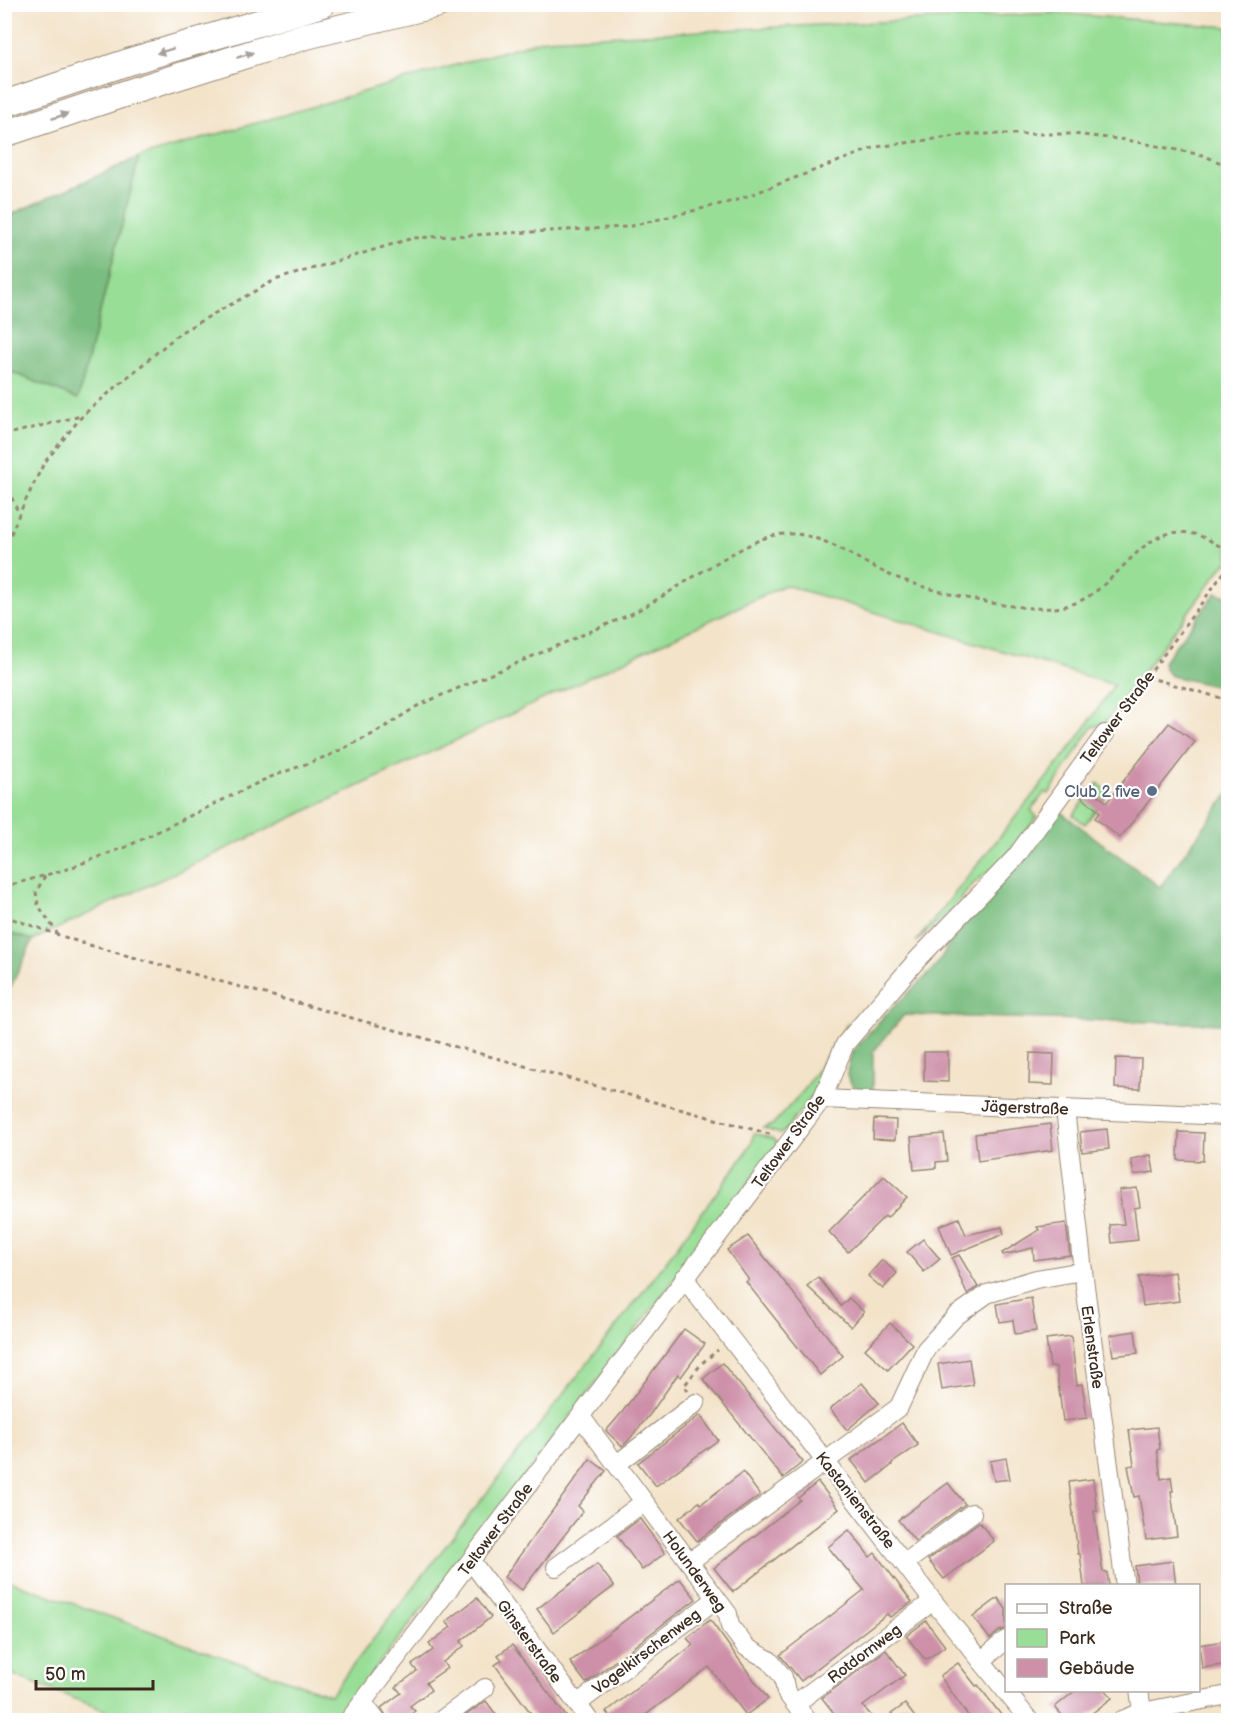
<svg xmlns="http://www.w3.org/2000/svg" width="1233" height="1725" font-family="'Balsamiq Sans',sans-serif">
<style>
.green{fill:#99de97;stroke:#6a845a;stroke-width:1.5}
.forest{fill:#7abd80;stroke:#5a744f;stroke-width:1.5}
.building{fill:#ce90a9}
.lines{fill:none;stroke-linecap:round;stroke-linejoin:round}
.minor-casing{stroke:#978674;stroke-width:20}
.highway-casing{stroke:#978674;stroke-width:28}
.path{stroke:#978674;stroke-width:3;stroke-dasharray:4.5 4.5;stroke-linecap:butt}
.minor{stroke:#fff;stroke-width:18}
.highway{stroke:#fff;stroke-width:26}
.oneway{fill:#a79f9a}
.service-dot{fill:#5c6f8a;stroke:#fff;stroke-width:2}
.labels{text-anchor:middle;stroke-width:4.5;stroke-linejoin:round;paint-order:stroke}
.street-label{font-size:16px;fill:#3b2a1e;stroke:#fff}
.service-label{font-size:16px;fill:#4e5e75;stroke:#fff;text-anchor:end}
</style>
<rect width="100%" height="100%" fill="#fff"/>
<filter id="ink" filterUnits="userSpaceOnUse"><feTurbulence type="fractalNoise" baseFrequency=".0167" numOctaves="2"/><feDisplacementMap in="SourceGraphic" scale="12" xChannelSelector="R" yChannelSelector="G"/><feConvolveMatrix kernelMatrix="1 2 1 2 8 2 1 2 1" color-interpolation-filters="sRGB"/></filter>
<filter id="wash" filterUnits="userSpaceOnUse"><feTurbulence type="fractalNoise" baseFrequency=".008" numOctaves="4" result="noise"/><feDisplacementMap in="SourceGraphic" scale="24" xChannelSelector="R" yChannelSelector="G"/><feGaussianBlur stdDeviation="1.35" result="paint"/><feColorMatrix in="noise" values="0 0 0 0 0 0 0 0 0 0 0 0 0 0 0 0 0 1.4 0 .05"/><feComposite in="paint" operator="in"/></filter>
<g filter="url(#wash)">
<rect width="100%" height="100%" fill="#f3e3c9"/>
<g class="green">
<polygon points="1055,13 1228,27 1228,564 1226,562 1104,724 1092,727 1049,794 1045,792 1031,810 1037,817 1001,862 973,884 950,911 916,942 1076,741 1114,685 785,585 33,940 5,932 4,369 78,399 139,157 545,39"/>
<polygon points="1098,783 1109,793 1085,824 1073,815"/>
<polygon points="848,1023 815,1091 785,1131 780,1134 763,1128 772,1125 804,1090"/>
<polygon points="754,1133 774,1139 778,1144 462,1558 335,1720 130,1720 5,1672 4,1579 330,1695 656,1275 745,1154 752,1142"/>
</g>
<g class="forest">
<polygon points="139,157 78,399 5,369 5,217"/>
<path d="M1216,593L1228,596V689L1172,676C1166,673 1164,668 1163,662Z"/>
<polygon points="1228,794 1228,1024 904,1015 873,1052 873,1089 858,1089 852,1085 847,1076 848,1067 852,1052 885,1015 933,970 957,933 999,885 1058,810 1160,887"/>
<polygon points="5,932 33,940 5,999 4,932"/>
</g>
<g id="blocks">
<g class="building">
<polygon points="1169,723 1195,742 1120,838 1095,818 1100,812 1080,796 1087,787 1107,802"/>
<polygon points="924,1052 948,1052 948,1082 924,1081"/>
<polygon points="1030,1053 1054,1054 1053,1085 1029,1084"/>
<polygon points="1116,1058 1141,1059 1140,1089 1115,1088"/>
<polygon points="874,1119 896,1120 895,1140 873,1139"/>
<polygon points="1050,1124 1053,1150 978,1161 975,1134"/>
<polygon points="1107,1129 1109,1149 1082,1152 1080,1132"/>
<polygon points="1179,1132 1204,1133 1203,1161 1178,1160"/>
<polygon points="944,1134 947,1161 936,1162 936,1168 914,1170 911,1137"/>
<polygon points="1151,1155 1154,1172 1134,1175 1131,1159"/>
<polygon points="884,1176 907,1197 887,1218 885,1216 848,1252 829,1232"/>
<polygon points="1137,1188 1140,1207 1134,1208 1138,1240 1112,1243 1110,1225 1124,1224 1119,1190"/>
<polygon points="959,1218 966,1235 1002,1227 1004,1234 951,1255 939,1226"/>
<polygon points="1066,1223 1070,1255 1034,1260 1033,1248 1003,1255 1002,1253 1039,1230 1037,1227"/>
<polygon points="748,1236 843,1356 820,1375 746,1282 749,1280 727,1250"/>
<polygon points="923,1239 940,1259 924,1272 907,1252"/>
<polygon points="959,1255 978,1287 967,1294 952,1258"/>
<polygon points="882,1260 897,1273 883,1289 868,1276"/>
<polygon points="1175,1272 1179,1301 1143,1306 1139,1277"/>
<polygon points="818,1277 841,1306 849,1298 864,1312 851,1327 807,1286"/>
<polygon points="1031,1298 1036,1331 1015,1334 1013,1320 1000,1322 997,1304"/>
<polygon points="890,1323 912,1344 888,1370 865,1349"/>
<polygon points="684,1329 705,1344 681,1377 678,1374 651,1413 628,1441 622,1446 606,1431 623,1411"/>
<polygon points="1135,1331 1138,1353 1113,1356 1110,1335"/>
<polygon points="1071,1336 1077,1385 1082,1384 1087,1418 1063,1421 1056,1367 1050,1367 1046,1339"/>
<polygon points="969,1359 973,1385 942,1390 938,1364"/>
<polygon points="722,1363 803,1462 783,1478 703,1379"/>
<polygon points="862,1383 879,1403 847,1430 830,1409"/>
<polygon points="700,1415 718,1440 656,1486 638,1463"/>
<polygon points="902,1423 918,1445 891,1464 892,1465 869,1483 851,1460"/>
<polygon points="1157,1427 1160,1449 1157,1450 1161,1479 1171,1477 1173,1491 1171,1491 1177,1536 1146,1540 1139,1496 1134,1497 1128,1466 1134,1465 1129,1430"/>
<polygon points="1006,1458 1010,1479 994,1481 990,1461"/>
<polygon points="590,1459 606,1471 578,1506 583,1511 522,1590 504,1577"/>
<polygon points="743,1472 760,1495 697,1541 679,1518 699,1502 701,1504"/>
<polygon points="1093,1479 1097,1511 1094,1511 1103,1572 1107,1572 1109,1586 1084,1586 1080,1554 1078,1554 1069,1482"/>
<polygon points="818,1482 839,1509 733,1592 714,1568 800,1500 798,1498"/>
<polygon points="948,1483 965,1504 915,1541 898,1520"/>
<polygon points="640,1519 665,1553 642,1570 617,1536"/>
<polygon points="979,1522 994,1541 944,1579 928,1560"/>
<polygon points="849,1530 870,1557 875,1553 912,1602 890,1617 887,1614 801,1681 780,1655 864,1590 828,1547"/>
<polygon points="1173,1561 1176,1586 1137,1586 1135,1566"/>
<polygon points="597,1564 614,1586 554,1632 537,1609"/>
<polygon points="680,1579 696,1599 586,1683 570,1662"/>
<polygon points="477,1598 491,1617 461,1641 464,1646 443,1662 447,1668 426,1683 431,1690 410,1706 415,1711 403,1720 389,1720 381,1708 401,1693 396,1687 417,1671 412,1665 433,1650 429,1644 451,1627 446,1622"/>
<polygon points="998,1598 1006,1609 1006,1629 999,1631 990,1639 973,1617"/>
<polygon points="710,1620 768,1699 746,1715 709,1667 639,1720 613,1720 606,1712 693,1645 687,1638"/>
<polygon points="926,1621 945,1646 927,1659 924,1658 906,1636"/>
<polygon points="1225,1641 1228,1664 1202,1668 1199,1645"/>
<polygon points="512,1645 566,1716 560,1720 536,1720 495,1665 502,1660 498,1655"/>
<polygon points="886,1650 905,1675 863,1706 875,1720 839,1720 822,1698"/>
<polygon points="958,1663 976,1686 978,1685 1005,1720 971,1720 940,1676"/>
<polygon points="1076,1690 1106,1690 1112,1698 1083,1720 1066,1720 1055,1707"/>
<polygon points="486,1701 500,1720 459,1720"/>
<polygon points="905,1704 917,1720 883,1720"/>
</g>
</g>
</g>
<g filter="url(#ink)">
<use href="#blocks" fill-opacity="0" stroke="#978674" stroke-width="1.5"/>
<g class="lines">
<defs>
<g id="minor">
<polyline points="822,1099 1228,1116"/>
<polyline points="1065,1109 1083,1271 1125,1586"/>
<polyline points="684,1278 933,1601 1029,1720"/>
<polyline points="581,1417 728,1614 730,1626 746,1647 769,1660 783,1677 786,1692 807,1720"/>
<polyline points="617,1464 696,1403"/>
<polyline points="471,1561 589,1720"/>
<polyline points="689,1562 899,1407 926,1349 956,1316 987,1294 1036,1279 1083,1271"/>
<polyline points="905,1563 972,1513"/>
<polyline points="556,1567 644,1502"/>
<polyline points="981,1661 1006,1640"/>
<polyline points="1139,1690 1142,1712"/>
<polyline points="363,1703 376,1720"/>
<polyline points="577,1704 716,1599"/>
<polyline points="795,1704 933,1601"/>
<polyline points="349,1720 822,1099 845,1044 916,961 1015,858 1105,734"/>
<polyline points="441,1720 485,1688"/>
<polyline points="1122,1720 1142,1712 1228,1695"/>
</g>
<g id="highway">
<polyline points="4,104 131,61 322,4"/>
<polyline points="4,134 136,90 306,36 438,4"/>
</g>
</defs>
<use href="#minor" class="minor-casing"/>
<use href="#highway" class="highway-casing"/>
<g class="path">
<polyline points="4,435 81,416"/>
<polyline points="4,481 19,514"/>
<polyline points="4,551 19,514 44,463 83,415 181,332 275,280 413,238 627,227 737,200 876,147 971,134 1072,134 1127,140 1202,155 1228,166"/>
<polyline points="1147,677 1228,700"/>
<polyline points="1115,721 1228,567"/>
<polyline points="45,876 36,892 38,905 57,933"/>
<path d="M4,887L67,869L126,847L268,778L330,755L375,733L419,705L629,615C664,597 696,574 730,555C745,547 760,538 776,535C817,527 855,560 890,575C932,592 1010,611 1054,608C1129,602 1140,487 1228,552"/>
<polyline points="4,916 82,943 773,1135"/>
<polyline points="688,1391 684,1386 702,1363 718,1350"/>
</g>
<use href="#minor" class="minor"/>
<use href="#highway" class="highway"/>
</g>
<defs><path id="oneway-solid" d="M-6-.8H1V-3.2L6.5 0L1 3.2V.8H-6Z" transform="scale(1.5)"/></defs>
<g class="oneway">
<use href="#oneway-solid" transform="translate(165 51) rotate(163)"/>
<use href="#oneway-solid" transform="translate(245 55) rotate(-18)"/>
<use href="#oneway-solid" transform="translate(60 116) rotate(-19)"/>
</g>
</g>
<circle class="service-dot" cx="1152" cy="791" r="6"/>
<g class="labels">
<g class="street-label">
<text transform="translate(1117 717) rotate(-53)" y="6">Teltower Straße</text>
<text transform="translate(1025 1107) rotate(2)" y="6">Jägerstraße</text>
<text transform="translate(788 1141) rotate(-54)" y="6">Teltower Straße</text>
<text transform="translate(1093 1347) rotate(82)" y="6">Erlenstraße</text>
<text transform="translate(856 1500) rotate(52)" y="6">Kastanienstraße</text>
<text transform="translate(495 1529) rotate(-53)" y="6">Teltower Straße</text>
<text transform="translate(695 1571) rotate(54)" y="6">Holunderweg</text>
<text transform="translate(530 1641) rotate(54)" y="6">Ginsterstraße</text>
<text transform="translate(646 1651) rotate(-37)" y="6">Vogelkirschenweg</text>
<text transform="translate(864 1653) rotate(-37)" y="6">Rotdornweg</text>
</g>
<g class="service-label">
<text x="1140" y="797">Club 2 five</text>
</g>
</g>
<rect width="1233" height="1725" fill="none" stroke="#fff" stroke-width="24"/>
<rect x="1005" y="1584" width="195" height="108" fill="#ffffff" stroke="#b1aaa5" stroke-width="1.5"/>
<rect x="1017" y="1604" width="30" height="9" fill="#ffffff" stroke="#b1aaa5" stroke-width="1.5"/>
<text x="1059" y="1614" font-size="18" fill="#3b2a1e">Straße</text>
<rect x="1017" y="1629" width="30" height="18" fill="#99de97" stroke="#b1aaa5" stroke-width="1.5"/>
<text x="1059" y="1644" font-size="18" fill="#3b2a1e">Park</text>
<rect x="1017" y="1659" width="30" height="18" fill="#ce90a9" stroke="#b1aaa5" stroke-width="1.5"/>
<text x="1059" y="1674" font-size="18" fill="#3b2a1e">Gebäude</text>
<path d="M36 1680v9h117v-9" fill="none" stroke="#3b2a1e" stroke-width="3"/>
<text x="45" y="1680" font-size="18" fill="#3b2a1e" stroke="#ffffff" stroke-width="4.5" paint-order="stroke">50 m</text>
</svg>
